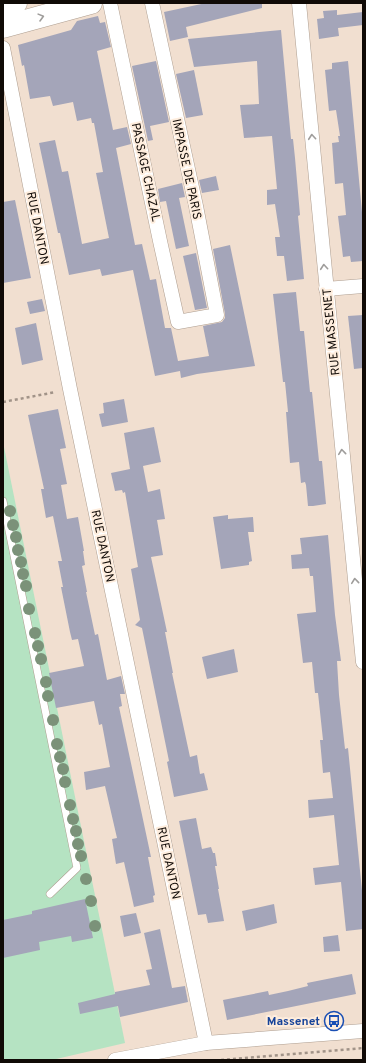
<svg xmlns="http://www.w3.org/2000/svg" width="366" height="1063" font-family="Overpass,sans-serif">
<style>
.green{fill:#b5e3c2}
.building{fill:#a4a5b9}
.lines{fill:none;stroke-linecap:round;stroke-linejoin:round}
.service-casing{stroke:#ae9e90;stroke-width:8}
.minor-casing{stroke:#ae9e90;stroke-width:15}
.primary-casing{stroke:#ae9e90;stroke-width:23}
.path{stroke:#a19388;stroke-width:2.5;stroke-dasharray:3 3;stroke-linecap:butt}
.service{stroke:#fff;stroke-width:7}
.minor{stroke:#fff;stroke-width:14}
.primary{stroke:#fff;stroke-width:22}
.tree{fill:#7b9279}
.oneway{stroke:#9f9d9b}
.labels{text-anchor:middle;stroke-width:4;stroke-linejoin:round;paint-order:stroke}
.street-label{font-size:12px;fill:#100a06;stroke:#feeddd}
.transit-label{font-size:12px;font-weight:bold;fill:#164399;stroke:#feeddd;text-anchor:end}
</style>
<rect width="100%" height="100%" fill="#f1dfd0"/>
<polygon class="green" points="3,442 125,1043 52,1060 3,1060"/>
<g class="building">
<polygon points="206,3 262,3 262,8 186,27 188,37 170,41 164,12"/>
<polygon points="337,10 337,15 363,12 363,25 338,28 339,36 319,39 317,19 324,18 323,11"/>
<polygon points="98,16 100,23 105,22 111,47 97,51 113,130 127,127 131,144 116,148 135,245 142,244 150,280 156,279 165,328 171,328 178,361 209,356 203,326 222,322 225,318 225,314 213,249 230,245 255,366 197,374 181,378 180,371 155,376 133,270 102,276 100,269 69,275 60,233 58,233 39,143 55,140 62,172 68,171 82,244 109,238 96,173 103,172 94,123 92,123 91,118 77,121 73,102 53,106 50,96 30,99 24,65 22,66 18,45 71,30 77,21"/>
<polygon points="281,30 291,139 293,139 295,158 300,215 298,216 304,279 287,281 284,256 277,256 275,237 280,237 275,204 267,205 267,190 277,189 272,136 244,138 240,105 259,104 257,61 194,67 188,39"/>
<polygon points="156,61 169,122 150,126 153,140 148,141 132,66"/>
<polygon points="348,61 363,223 363,261 351,262 350,256 343,257 338,216 346,215 343,183 335,184 332,143 339,142 338,136 340,136 336,110 329,111 325,70 332,69 332,63"/>
<polygon points="194,70 203,115 186,118 176,74"/>
<polygon points="216,176 219,190 202,193 199,180"/>
<polygon points="182,183 185,197 179,198 189,246 176,249 166,201 160,202 158,189"/>
<polygon points="15,200 31,278 3,283 3,202"/>
<polygon points="196,253 207,308 195,310 183,256"/>
<polygon points="296,292 300,331 304,331 310,392 312,392 319,461 322,461 326,504 313,506 308,506 306,485 305,482 301,483 299,462 290,463 286,412 288,412 285,382 283,382 273,294"/>
<polygon points="42,299 45,311 30,314 27,302"/>
<polygon points="363,315 363,368 354,369 348,316"/>
<polygon points="36,323 43,360 22,365 15,328"/>
<polygon points="124,399 128,422 102,427 99,414 104,413 103,403"/>
<polygon points="58,409 66,448 60,449 67,484 61,485 67,519 78,517 84,551 83,551 85,565 82,566 87,592 86,592 95,635 98,634 107,680 121,676 125,694 120,694 122,706 119,707 151,857 148,857 155,895 153,896 154,902 134,907 124,862 116,864 112,839 117,838 105,786 86,790 84,772 110,767 102,724 99,725 98,720 94,701 56,708 49,673 84,666 78,639 72,640 70,632 61,587 63,587 58,561 62,561 53,516 46,518 41,489 44,489 28,415"/>
<polygon points="154,427 161,462 143,466 148,492 160,489 165,519 157,520 163,555 151,557 167,632 165,632 173,673 172,673 190,757 197,755 200,774 204,773 208,790 174,797 167,762 169,761 142,628 135,625 140,620 131,569 138,567 125,492 123,493 122,490 115,491 111,473 130,469 124,433"/>
<polygon points="228,515 228,519 253,517 254,532 248,532 252,561 249,562 249,565 221,569 213,517"/>
<polygon points="328,535 335,615 341,661 337,661 339,695 345,749 348,748 363,901 363,929 346,931 341,882 315,885 313,868 339,865 334,815 309,818 308,800 333,798 330,772 323,773 320,740 323,740 318,693 315,693 312,662 303,663 297,614 316,612 313,576 310,576 309,568 292,569 291,555 302,554 300,538"/>
<polygon points="234,649 238,672 207,679 202,657"/>
<polygon points="196,818 202,849 211,847 213,853 215,853 217,866 215,866 219,889 218,889 224,921 208,923 206,914 198,915 179,821"/>
<polygon points="85,899 93,938 72,942 71,936 39,942 40,950 3,958 3,920 32,914 32,911"/>
<polygon points="274,904 277,923 246,931 242,911"/>
<polygon points="136,913 141,933 124,937 120,916"/>
<polygon points="160,929 172,988 185,986 188,1002 120,1017 118,1006 80,1014 78,1003 115,994 115,992 150,985 146,970 152,969 144,933"/>
<polygon points="338,935 340,951 324,952 323,937"/>
<polygon points="352,974 356,994 227,1020 223,1000 268,991 269,995 288,991 308,986 307,983"/>
</g>
<g class="lines">
<defs>
<polyline id="service" points="3,501 77,868 50,894"/>
<g id="minor">
<polyline points="110,3 160,241 178,322 217,315 196,206 152,3"/>
<polyline points="299,3 363,662"/>
<polyline points="3,48 70,389 206,1043"/>
<polyline points="326,289 363,286"/>
<polyline points="115,1060 206,1043 363,1031"/>
</g>
<g id="primary">
<polyline points="3,6 16,3"/>
<polyline points="3,27 91,3"/>
</g>
</defs>
<use href="#service" class="service-casing"/>
<use href="#minor" class="minor-casing"/>
<use href="#primary" class="primary-casing"/>
<g class="path">
<polyline points="3,402 56,392"/>
<polyline points="221,1060 363,1048"/>
</g>
<use href="#service" class="service"/>
<use href="#minor" class="minor"/>
<use href="#primary" class="primary"/>
</g>
<g class="tree">
<circle cx="10" cy="511" r="6"/>
<circle cx="13" cy="525" r="6"/>
<circle cx="16" cy="537" r="6"/>
<circle cx="18" cy="550" r="6"/>
<circle cx="21" cy="562" r="6"/>
<circle cx="23" cy="574" r="6"/>
<circle cx="26" cy="586" r="6"/>
<circle cx="29" cy="609" r="6"/>
<circle cx="35" cy="633" r="6"/>
<circle cx="38" cy="646" r="6"/>
<circle cx="41" cy="659" r="6"/>
<circle cx="46" cy="682" r="6"/>
<circle cx="48" cy="696" r="6"/>
<circle cx="53" cy="720" r="6"/>
<circle cx="57" cy="744" r="6"/>
<circle cx="60" cy="757" r="6"/>
<circle cx="63" cy="769" r="6"/>
<circle cx="65" cy="782" r="6"/>
<circle cx="70" cy="805" r="6"/>
<circle cx="73" cy="819" r="6"/>
<circle cx="76" cy="831" r="6"/>
<circle cx="78" cy="844" r="6"/>
<circle cx="81" cy="856" r="6"/>
<circle cx="86" cy="879" r="6"/>
<circle cx="91" cy="901" r="6"/>
<circle cx="95" cy="926" r="6"/>
</g>
<defs><path id="oneway-chevron" d="M-2-3.5L2.5 0L-2 3.5" fill="none" stroke-width="1.6" stroke-linecap="round" stroke-linejoin="round"/></defs>
<g class="oneway">
<use href="#oneway-chevron" transform="translate(41 17) rotate(-15)"/>
<use href="#oneway-chevron" transform="translate(312 137) rotate(-95)"/>
<use href="#oneway-chevron" transform="translate(324 267) rotate(-95)"/>
<use href="#oneway-chevron" transform="translate(342 452) rotate(-96)"/>
<use href="#oneway-chevron" transform="translate(355 581) rotate(-96)"/>
</g>
<defs>
<symbol id="bus-ring" viewBox="-11 -11 22 22"><circle r="9.5" fill="#feeddd" stroke="#1a4fb4" stroke-width="1.5"/><path d="M-5-6H5V4H4V6H2V4H-2V6H-4V4H-5ZM-3.5-4V0h7V-4ZM-3.5 1.2v1.5H-2V1.2ZM2 1.2v1.5H3.5V1.2Z" fill="#1a4fb4"/></symbol>
</defs>
<g fill-rule="evenodd">
<use href="#bus-ring" x="323" y="1010" width="22" height="22"/>
</g>
<g class="labels">
<g class="street-label">
<text transform="translate(187 169) rotate(78)" y="4">IMPASSE DE PARIS</text>
<text transform="translate(146 172) rotate(78)" y="4">PASSAGE CHAZAL</text>
<text transform="translate(38 228) rotate(79)" y="4">RUE DANTON</text>
<text transform="translate(331 332) rotate(-96)" y="4">RUE MASSENET</text>
<text transform="translate(103 546) rotate(78)" y="4">RUE DANTON</text>
<text transform="translate(169 863) rotate(78)" y="4">RUE DANTON</text>
</g>
<g class="transit-label">
<text x="320" y="1025">Massenet</text>
</g>
</g>
<rect width="366" height="1063" fill="none" stroke="#100a06" stroke-width="8"/>
</svg>
